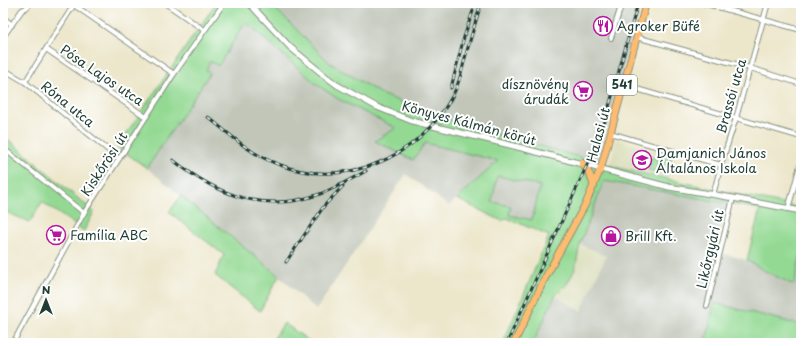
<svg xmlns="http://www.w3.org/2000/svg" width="804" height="346" font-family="'Playpen Sans',sans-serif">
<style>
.built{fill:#dbdebc}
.industrial{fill:#c1c6b9}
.green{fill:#93d993;stroke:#598b64;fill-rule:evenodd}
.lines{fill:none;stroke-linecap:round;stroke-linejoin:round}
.minor-casing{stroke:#86927f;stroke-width:6}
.tertiary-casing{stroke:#86927f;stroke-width:7}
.primary-casing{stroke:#86927f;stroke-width:8}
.minor{stroke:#fff;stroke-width:4}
.tertiary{stroke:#fff;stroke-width:5}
.primary{stroke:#febc70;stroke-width:6}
.rail-casing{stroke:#1f3d34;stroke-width:3}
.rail{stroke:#fff;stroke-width:1.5;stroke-dasharray:4.5;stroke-linecap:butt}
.labels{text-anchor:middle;stroke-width:4;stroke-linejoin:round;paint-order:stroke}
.shield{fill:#fff;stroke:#627771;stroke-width:1}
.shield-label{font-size:12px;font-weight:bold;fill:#1f3d34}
.poi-label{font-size:13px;fill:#1f3d34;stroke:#fff;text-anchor:start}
.street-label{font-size:13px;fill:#1f3d34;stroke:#fff}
</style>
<rect width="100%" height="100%" fill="#fff"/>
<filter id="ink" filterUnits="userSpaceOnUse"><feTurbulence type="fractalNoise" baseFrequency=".025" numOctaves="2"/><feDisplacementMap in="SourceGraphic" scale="8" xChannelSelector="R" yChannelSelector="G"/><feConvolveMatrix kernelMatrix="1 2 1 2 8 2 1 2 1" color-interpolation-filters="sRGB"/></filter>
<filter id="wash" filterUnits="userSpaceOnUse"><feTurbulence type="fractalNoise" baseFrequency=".012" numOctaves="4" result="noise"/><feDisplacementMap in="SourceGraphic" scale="16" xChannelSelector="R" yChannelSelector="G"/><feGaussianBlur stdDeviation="0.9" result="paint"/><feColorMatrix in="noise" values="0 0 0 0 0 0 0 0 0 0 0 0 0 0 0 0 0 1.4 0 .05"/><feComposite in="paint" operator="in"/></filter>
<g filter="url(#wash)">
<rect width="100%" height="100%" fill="#ece6ca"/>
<g class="built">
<polygon points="616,140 674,154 668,180 610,166"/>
<polygon points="580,244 606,256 581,311 555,296 567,284 575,269"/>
</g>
<g class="industrial">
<polygon points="270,3 641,3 598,162 454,122 383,95 330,63"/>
<polygon points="246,22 316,84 338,99 396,128 376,141 425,143 498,161 449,206 406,174 316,310 279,276 147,168 210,73 206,70 211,61 218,65"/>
<polygon points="499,176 541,186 532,220 509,215 492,202 497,177"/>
<polygon points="604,181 727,203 714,251 747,260 765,271 794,285 800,257 801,257 801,325 714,304 706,343 533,343 555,296 581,311 606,256 580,244"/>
</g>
<g class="green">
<path d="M216,3H270L330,63L383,95L454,122L630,171L801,208V257H800L794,285L765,271L747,260L760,209L604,181L580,244L575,269L567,284L555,296L533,343H503L549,236L507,218L502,221L457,199L498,161L425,143L413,160L375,141L396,128L338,99L316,84L246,22L218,66L210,61L206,70L210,73L147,168L117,147ZM498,176L540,186L532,220L509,215L511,206L492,202L497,177Z"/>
<polygon points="3,135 94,212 84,231 42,202 30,222 3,211"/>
<polygon points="660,156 671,158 667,173 657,171"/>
<polygon points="651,157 659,159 656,172 648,170"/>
<polygon points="181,196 279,276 260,311 215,275 224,255 169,212"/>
<polygon points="714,303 801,325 801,343 706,343"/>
<polygon points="284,323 312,343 271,343"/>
</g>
</g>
<g filter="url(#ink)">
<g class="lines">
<defs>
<g id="minor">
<polyline points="165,3 204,30"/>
<polyline points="703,3 801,30"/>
<polyline points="74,5 174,74"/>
<polyline points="3,17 12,25"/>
<polyline points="3,37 22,10 26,8 31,3"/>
<polyline points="636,37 750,68 801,84"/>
<polyline points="611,38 622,3"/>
<polyline points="46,49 146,117"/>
<polyline points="3,69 25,82 119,159"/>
<polyline points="25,82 75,3"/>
<polyline points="623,85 801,137"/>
<polyline points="610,133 721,165"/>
<polyline points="3,148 84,213"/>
<polyline points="713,195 721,165 736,118 768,3"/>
<polyline points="788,209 801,162"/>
<polyline points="707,306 733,198"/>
<polyline points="13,343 84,213 174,74 224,3"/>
</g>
<polyline id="tertiary" points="249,3 290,47 325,76 337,85 377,107 412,121 514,146 669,187 733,198 801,211"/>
<g id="primary">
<polyline points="582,163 590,175 594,186"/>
<polyline points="514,343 544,280 586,203 601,168 646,3"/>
</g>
</defs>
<use href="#minor" class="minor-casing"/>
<use href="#tertiary" class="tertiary-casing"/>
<use href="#primary" class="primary-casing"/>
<use href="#minor" class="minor"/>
<use href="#tertiary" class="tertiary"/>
<use href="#primary" class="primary"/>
<defs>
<g id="rail">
<polyline points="451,88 464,37 473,11"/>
<path d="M208,117C229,134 249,153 275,163C342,191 419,159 453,95C459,84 462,71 465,58C470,40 476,21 481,3"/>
<path d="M173,160C217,195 264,214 320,194C336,188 351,179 366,171"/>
<polyline points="286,262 324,206 343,186"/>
<polyline points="507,343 587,165 605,121 638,3"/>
</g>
</defs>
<use href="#rail" class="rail-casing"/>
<use href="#rail" class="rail"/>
</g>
</g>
<defs>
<symbol id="restaurant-ring" viewBox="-11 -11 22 22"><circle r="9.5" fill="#fff" stroke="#b5179e" stroke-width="1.5"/><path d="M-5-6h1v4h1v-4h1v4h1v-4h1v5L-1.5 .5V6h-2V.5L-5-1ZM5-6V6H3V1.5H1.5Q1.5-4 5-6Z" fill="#b5179e"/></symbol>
<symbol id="supermarket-ring" viewBox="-11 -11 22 22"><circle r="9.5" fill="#fff" stroke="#b5179e" stroke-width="1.5"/><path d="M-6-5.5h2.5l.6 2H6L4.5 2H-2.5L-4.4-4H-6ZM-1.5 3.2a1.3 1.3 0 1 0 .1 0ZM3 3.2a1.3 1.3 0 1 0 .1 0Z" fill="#b5179e"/></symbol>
<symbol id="school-ring" viewBox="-11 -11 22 22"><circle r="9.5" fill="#fff" stroke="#b5179e" stroke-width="1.5"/><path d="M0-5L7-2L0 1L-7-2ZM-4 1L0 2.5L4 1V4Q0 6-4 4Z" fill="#b5179e"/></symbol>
<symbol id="shop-ring" viewBox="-11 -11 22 22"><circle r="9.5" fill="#fff" stroke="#b5179e" stroke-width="1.5"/><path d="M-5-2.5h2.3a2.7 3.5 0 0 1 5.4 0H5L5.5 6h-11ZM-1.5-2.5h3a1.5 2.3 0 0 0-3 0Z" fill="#b5179e"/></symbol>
</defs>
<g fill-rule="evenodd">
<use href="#restaurant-ring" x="592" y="15" width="22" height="22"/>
<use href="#supermarket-ring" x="572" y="80" width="22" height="22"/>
<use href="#school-ring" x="631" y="149" width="22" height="22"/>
<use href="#supermarket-ring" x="45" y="224" width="22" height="22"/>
<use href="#shop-ring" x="600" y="225" width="22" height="22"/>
</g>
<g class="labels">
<rect class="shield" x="607" y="75" width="30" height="20" rx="3"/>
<g class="shield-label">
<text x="622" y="89">541</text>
</g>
<g class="poi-label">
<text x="617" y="31">Agroker Büfé</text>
<text x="569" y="89" text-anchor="end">dísznövény<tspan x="569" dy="15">árudák</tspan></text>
<text x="656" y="158">Damjanich János<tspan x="656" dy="15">Általános Iskola</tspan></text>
<text x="70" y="240">Família ABC</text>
<text x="625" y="241">Brill Kft.</text>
</g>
<g class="street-label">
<text transform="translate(102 75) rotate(34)" y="5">Pósa Lajos utca</text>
<text transform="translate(731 96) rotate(-74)" y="5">Brassói utca</text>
<text transform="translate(68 104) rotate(39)" y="5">Róna utca</text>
<text transform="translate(469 123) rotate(15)" y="5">Könyves Kálmán körút</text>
<text transform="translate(598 135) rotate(-75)" y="5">Halasi út</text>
<text transform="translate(104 164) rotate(-57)" y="5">Kiskőrösi út</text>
<text transform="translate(710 249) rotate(-77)" y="5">Likőrgyári út</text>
</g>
</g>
<rect width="804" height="346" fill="none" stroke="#fff" stroke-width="16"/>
<g transform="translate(46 300)" stroke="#ffffff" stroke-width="3" paint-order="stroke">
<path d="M0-3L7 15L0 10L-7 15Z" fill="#1f3d34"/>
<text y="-6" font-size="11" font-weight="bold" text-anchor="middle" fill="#1f3d34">N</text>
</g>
</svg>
